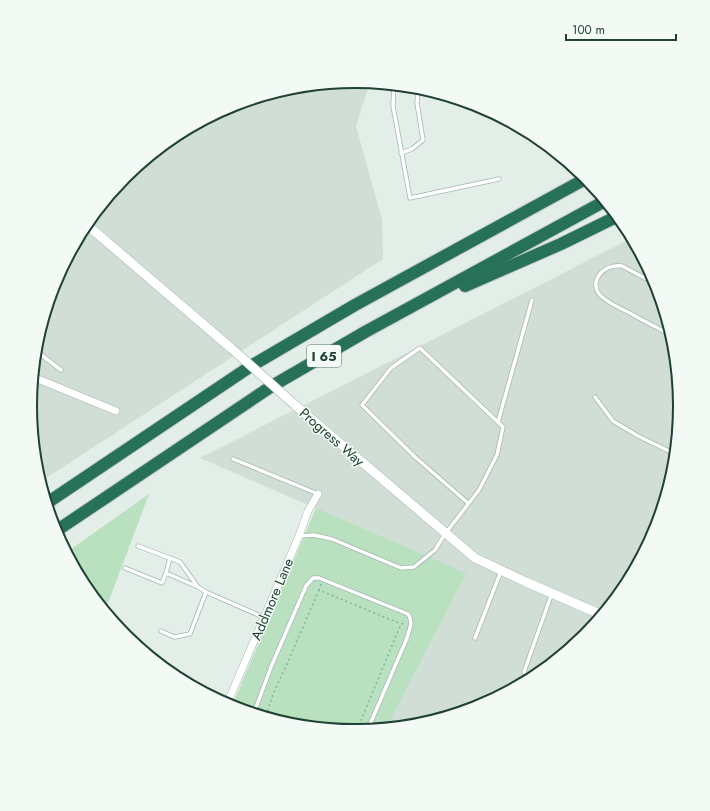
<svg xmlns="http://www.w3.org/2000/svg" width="710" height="811" font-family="Jost,sans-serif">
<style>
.built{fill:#d0ded6}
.green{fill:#b9e1bf}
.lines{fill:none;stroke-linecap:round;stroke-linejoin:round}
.service-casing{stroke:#a4b7ae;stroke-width:5}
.minor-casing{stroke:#a4b7ae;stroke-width:8}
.tertiary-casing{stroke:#a4b7ae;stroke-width:10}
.motorway-casing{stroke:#c1cac6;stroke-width:14}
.path{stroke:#7fb59d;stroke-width:1.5;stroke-dasharray:2 3;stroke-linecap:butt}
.service{stroke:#fff;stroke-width:3.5}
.minor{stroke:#fff;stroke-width:7}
.tertiary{stroke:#fff;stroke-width:9}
.motorway{stroke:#287159;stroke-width:12}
.tertiary-bridge-casing{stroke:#a4b7ae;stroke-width:10;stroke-linecap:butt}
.tertiary-bridge{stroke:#fff;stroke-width:9}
.labels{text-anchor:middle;stroke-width:3;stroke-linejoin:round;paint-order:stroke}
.shield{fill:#f3faf6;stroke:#5f786e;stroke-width:1}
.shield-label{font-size:13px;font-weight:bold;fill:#204134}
.street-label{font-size:14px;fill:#204134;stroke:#f3faf6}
.rim{fill:none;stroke:#204134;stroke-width:2}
</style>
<rect width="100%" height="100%" fill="#e2eee7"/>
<g class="built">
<polygon points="355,81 370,82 356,126 382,220 383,259 40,482 36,469 30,405 36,342 55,281 85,225 125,176 175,135 231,105 292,87"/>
<polygon points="632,238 655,281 674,342 680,406 674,469 655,530 625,586 585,635 535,676 479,706 418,724 387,727 465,573 200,458"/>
</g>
<g class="green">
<polygon points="149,494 105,611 85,586 67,552"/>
<polygon points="316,508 466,573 387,727 355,730 291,724 232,706"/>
</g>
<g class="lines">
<defs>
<g id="service">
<polyline points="394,84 393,106 410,198 499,179"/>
<polyline points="225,108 227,109"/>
<polyline points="401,153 412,149 423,140 417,103 418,87"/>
<path d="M656,284L622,266C604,263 587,282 601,296C609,303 619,308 628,312C642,320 657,328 672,335"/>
<polyline points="35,350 61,370"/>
<polyline points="595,397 613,421 638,436 675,454"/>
<polyline points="498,422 532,300"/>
<polyline points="233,459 318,494"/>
<polyline points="299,536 314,535 332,539 401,568 414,567 435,550 445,534 479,490 497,455 503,427 420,348 391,368 362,405 415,457 468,503"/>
<polyline points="138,546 180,562 198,587 206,592"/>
<polyline points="125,568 162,583 166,573 198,587"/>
<polyline points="166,573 170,558"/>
<polyline points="595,623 598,614"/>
<polyline points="161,631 174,637 190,634 206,592 263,617"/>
<polyline points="475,638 501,571"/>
<polyline points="529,679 524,672 552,593"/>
<polyline points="195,687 229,700"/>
<path d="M254,713L271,667L306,586L313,578H319L408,614C414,622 409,629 407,638L368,729"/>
</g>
<g id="minor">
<polyline points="33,377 116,411"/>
<polyline points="227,704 299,536 308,511 318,494"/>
</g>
<g id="tertiary">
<polyline points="86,224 231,348"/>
<polyline points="295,405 475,558 526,582 602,615"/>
</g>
<g id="motorway">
<polyline points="465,286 561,244 618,216"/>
<polyline points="47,503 251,366 355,305 587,178"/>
<polyline points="56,531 272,386 365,332 605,201"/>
</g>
</defs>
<use href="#service" class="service-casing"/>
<use href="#minor" class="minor-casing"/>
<use href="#tertiary" class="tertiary-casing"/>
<use href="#motorway" class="motorway-casing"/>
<g class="path">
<polyline points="321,584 319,590 401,624"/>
<polyline points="266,716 273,694 287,664 319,590"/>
<polyline points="357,730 401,624 406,623"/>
</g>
<use href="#service" class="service"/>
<use href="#minor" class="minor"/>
<use href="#tertiary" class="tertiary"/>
<use href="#motorway" class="motorway"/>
<defs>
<polyline id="tertiary-bridge" points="231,348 295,405"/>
</defs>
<use href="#tertiary-bridge" class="tertiary-bridge-casing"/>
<use href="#tertiary-bridge" class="tertiary-bridge"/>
</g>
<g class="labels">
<rect class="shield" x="307" y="345" width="34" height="22" rx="3"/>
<g class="shield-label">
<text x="324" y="361">I 65</text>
</g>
<g class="street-label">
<text transform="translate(332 437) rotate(41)" y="5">Progress Way</text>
<text transform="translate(272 599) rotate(-67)" y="5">Addmore Lane</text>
</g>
</g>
<path d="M0 0H710V811H0ZM37 406a318 318 0 1 1 636 0a318 318 0 1 1-636 0Z" fill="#f3faf6" fill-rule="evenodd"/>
<path class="rim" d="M37 406a318 318 0 1 1 636 0a318 318 0 1 1-636 0Z"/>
<path d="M566 34v6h110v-6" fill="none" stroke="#204134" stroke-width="2"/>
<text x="572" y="34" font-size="12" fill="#204134" stroke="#f3faf6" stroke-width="3" paint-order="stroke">100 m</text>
</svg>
